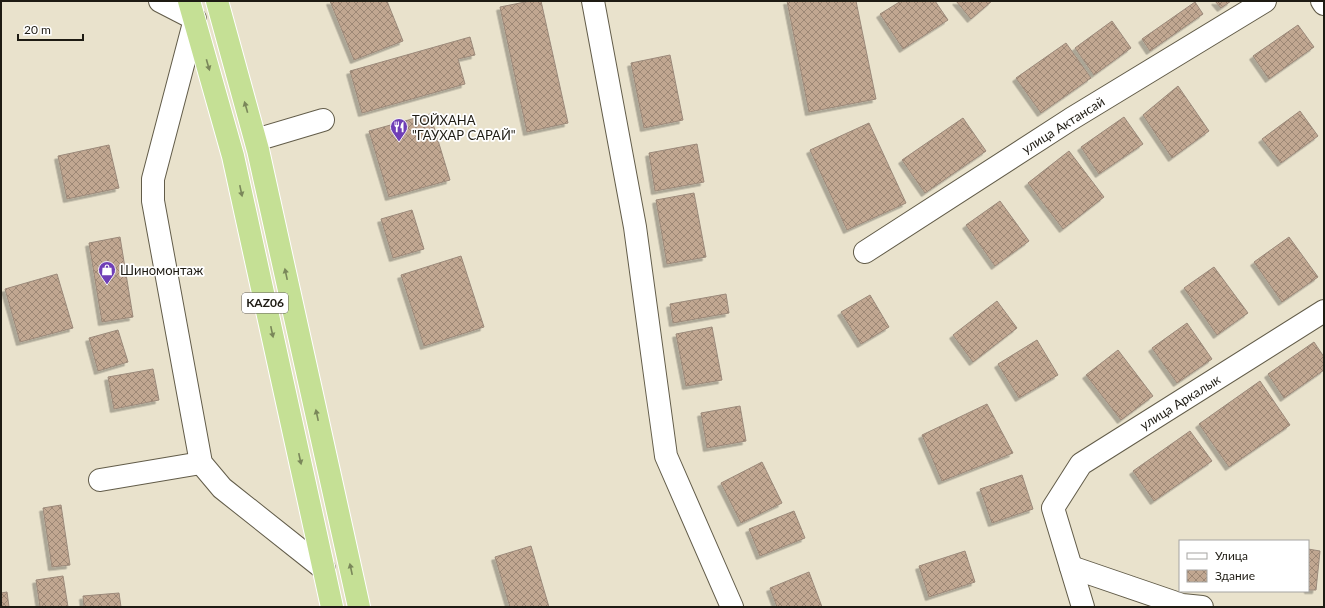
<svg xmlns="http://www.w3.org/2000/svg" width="1325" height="608" font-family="Lato,sans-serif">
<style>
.building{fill:url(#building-cross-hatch);stroke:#9b897a;filter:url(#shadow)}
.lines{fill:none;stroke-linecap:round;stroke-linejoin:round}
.minor-casing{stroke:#625c49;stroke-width:24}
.highway-casing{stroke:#fff;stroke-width:24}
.minor{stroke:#fff;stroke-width:22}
.highway{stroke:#c5e095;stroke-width:22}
.oneway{fill:#7a875a}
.labels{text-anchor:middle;stroke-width:3.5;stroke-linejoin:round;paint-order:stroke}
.shield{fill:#fff;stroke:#625f5a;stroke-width:1}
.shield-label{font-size:12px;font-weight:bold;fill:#1e1b13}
.poi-label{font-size:13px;fill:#1e1b13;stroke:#fff;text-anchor:start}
.street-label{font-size:13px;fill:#1e1b13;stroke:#fff}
</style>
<defs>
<pattern id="building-cross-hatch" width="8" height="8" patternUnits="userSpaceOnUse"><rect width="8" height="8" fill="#c1a791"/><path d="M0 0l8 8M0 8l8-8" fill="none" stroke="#9c8775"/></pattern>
<filter id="shadow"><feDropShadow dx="-3.5" dy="3.5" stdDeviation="0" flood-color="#0004"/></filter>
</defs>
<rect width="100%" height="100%" fill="#e9e2cc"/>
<g class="building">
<polygon points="330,1 387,1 403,41 354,60"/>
<polygon points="530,1 541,1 568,123 527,132 500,7"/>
<polygon points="787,1 856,1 876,99 809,112"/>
<polygon points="901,1 935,1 948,20 903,49 880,14"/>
<polygon points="956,1 992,1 971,19"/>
<polygon points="1215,1 1231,1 1221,8"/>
<polygon points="1195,2 1203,14 1150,51 1142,39"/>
<polygon points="1112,21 1131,48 1094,75 1075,48"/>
<polygon points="1298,25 1314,47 1269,79 1253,56"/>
<polygon points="470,37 475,55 458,59 465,84 362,113 350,71"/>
<polygon points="1066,43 1091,78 1041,113 1016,78"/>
<polygon points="670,55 683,120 644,128 631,63"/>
<polygon points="1178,86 1209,131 1172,158 1143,115"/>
<polygon points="1300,111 1318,136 1281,163 1262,139"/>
<polygon points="430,114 450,180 389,197 369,131"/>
<polygon points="1124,117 1143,144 1099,174 1081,147"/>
<polygon points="963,118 986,151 925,193 902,160"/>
<polygon points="869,123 906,203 847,230 810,150"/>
<polygon points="697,144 704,182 655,191 649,153"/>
<polygon points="109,145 119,188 67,199 58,156"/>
<polygon points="1069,151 1104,197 1063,229 1028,183"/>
<polygon points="694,193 706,257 667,264 656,200"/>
<polygon points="1000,201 1029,241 995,266 966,225"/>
<polygon points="412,210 424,249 393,258 381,219"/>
<polygon points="120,237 133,317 102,322 89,243"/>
<polygon points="1289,237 1318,277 1282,302 1254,262"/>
<polygon points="461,256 484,327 424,346 401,275"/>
<polygon points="1214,267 1248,313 1217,335 1184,288"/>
<polygon points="57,274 73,328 20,342 5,289"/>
<polygon points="726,294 729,313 673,323 670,304"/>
<polygon points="870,295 889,327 861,344 841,312"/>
<polygon points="997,301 1017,328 973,362 953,335"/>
<polygon points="1187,323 1212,359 1177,383 1152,348"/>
<polygon points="712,327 722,380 686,386 676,334"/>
<polygon points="118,330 128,362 98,371 89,338"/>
<polygon points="1037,340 1058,375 1019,398 998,364"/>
<polygon points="1314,342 1324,357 1324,370 1284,398 1268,374"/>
<polygon points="1118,350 1153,396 1121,420 1086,375"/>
<polygon points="153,369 159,400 114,409 108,377"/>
<polygon points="1260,381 1290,425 1229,467 1199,424"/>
<polygon points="987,404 1013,453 942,481 922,435"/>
<polygon points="740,406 746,441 707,448 701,413"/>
<polygon points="1190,431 1212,461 1154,501 1133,471"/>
<polygon points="762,462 782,503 741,523 721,483"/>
<polygon points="1022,475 1033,509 992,523 980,489"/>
<polygon points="61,505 70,565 52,567 43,508"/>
<polygon points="794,511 805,538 760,556 749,529"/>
<polygon points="531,546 549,607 510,607 495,557"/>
<polygon points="1308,549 1320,551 1316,590 1308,590"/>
<polygon points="965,551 975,582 929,597 919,566"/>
<polygon points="809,572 822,607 777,607 770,588"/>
<polygon points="63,576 68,607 40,607 36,580"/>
<polygon points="7,592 9,607 1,607 1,593"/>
<polygon points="119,593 121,607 84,607 83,596"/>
</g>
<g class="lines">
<defs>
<g id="minor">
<polyline points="160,1 195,19 153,179 153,201 201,463 222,488 324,569"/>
<polyline points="593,1 635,227 666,456 732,607"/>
<polyline points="1322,1 1324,4"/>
<polyline points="256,140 323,120"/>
<polyline points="865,252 1071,119 1265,1"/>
<polyline points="100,480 201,463"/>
<polyline points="1071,567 1182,605 1202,607"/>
<polyline points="1083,607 1053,508 1081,464 1324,311"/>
</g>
<g id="highway">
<polyline points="189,1 233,156 332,607"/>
<polyline points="217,1 258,150 359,607"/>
</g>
</defs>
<use href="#minor" class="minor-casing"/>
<use href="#highway" class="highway-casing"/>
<use href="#minor" class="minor"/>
<use href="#highway" class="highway"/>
</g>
<defs><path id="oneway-solid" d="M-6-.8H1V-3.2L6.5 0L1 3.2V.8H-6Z"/></defs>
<g class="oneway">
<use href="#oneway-solid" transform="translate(208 65) rotate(74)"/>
<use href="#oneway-solid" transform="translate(246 107) rotate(-106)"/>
<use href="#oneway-solid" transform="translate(241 191) rotate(78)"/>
<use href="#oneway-solid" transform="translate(286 274) rotate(-102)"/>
<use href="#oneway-solid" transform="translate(272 332) rotate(78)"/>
<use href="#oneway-solid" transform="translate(317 415) rotate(-102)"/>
<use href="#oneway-solid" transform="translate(300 459) rotate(78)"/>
<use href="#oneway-solid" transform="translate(351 569) rotate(-102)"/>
</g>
<defs>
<symbol id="restaurant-pin" viewBox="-11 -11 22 30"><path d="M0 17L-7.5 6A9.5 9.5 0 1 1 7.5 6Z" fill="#6f3eb6" stroke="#fff"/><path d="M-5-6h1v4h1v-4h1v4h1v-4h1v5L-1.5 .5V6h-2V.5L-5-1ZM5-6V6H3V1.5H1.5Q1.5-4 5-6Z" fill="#fff"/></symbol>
<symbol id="shop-pin" viewBox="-11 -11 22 30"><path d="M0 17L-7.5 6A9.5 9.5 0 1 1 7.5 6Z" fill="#6f3eb6" stroke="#fff"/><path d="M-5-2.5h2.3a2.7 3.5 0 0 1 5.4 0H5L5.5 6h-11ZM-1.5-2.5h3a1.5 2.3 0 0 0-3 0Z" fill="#fff"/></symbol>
</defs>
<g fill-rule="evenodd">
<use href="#restaurant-pin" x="389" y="117" width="20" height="27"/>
<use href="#shop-pin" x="97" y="260" width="20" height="27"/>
</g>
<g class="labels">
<rect class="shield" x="242" y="293" width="46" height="20" rx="3"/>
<g class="shield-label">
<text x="265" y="307">KАZ06</text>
</g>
<g class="poi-label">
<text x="412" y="125">ТОЙХАНА<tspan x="412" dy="15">"ГАУХАР САРАЙ"</tspan></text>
<text x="120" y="275">Шиномонтаж</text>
</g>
<g class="street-label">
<text transform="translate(1063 125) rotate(-32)" y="5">улица Актансай</text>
<text transform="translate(1180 402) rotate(-32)" y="5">улица Аркалык</text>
</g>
</g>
<rect width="1325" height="608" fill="none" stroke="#1e1b13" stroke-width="4"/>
<rect x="1179" y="540" width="130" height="52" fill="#ffffff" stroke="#a5a4a1"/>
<rect x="1187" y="553" width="20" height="6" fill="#ffffff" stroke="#a5a4a1"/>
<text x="1215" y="560" font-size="12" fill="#1e1b13">Улица</text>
<rect x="1187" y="570" width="20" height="12" fill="url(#building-cross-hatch)" stroke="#a5a4a1"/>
<text x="1215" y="580" font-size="12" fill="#1e1b13">Здание</text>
<path d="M18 34v6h65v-6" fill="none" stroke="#1e1b13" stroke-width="2"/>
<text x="24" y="34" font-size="12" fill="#1e1b13" stroke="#ffffff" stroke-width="3" paint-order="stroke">20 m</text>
</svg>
